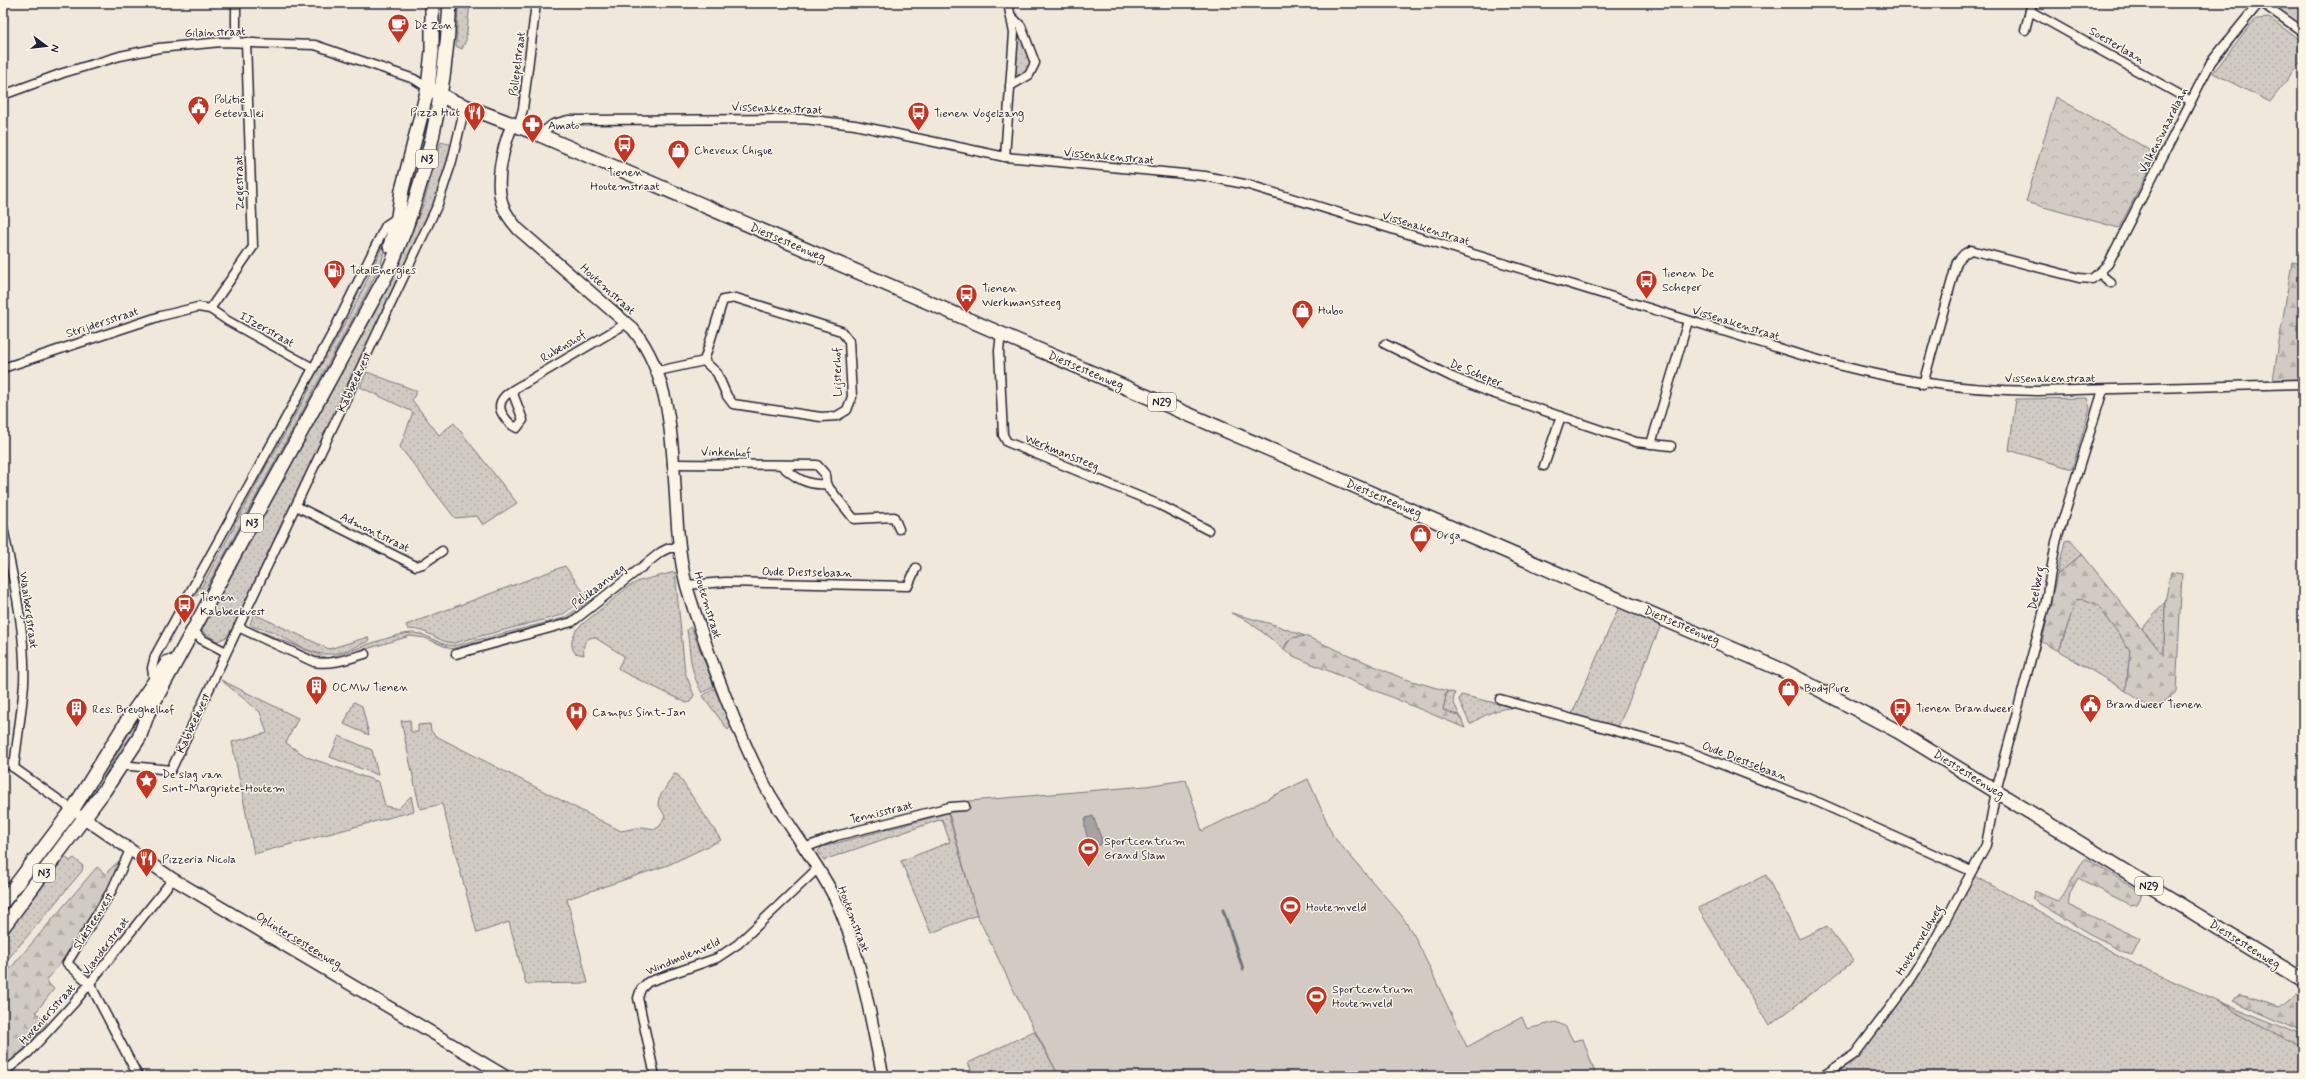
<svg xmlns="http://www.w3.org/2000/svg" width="2306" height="1079" font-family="Mynerve,sans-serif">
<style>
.grass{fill:url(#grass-dots);stroke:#7a767f}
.forest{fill:url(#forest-firs);stroke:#7a767f}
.park{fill:url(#park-crowns);stroke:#7a767f}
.pitch{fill:#d1cbc3;stroke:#7a767f}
.water{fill:#a6a2a2;stroke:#716f79}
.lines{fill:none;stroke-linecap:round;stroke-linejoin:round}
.stream{stroke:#716f79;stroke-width:3}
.street-casing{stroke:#22223b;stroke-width:11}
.secondary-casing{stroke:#22223b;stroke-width:14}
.primary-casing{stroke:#22223b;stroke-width:16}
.street{stroke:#fcf5e5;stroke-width:8}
.secondary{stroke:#fcf5e5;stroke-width:11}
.primary{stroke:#fcf5e5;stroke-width:13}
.labels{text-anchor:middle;stroke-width:3;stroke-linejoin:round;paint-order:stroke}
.shield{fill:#fcf5e5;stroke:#63616e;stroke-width:1}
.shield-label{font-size:11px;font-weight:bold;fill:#22223b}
.poi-label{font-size:12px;fill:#22223b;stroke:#fcf5e5;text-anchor:start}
.street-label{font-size:12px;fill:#22223b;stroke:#fcf5e5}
</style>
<defs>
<pattern id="grass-dots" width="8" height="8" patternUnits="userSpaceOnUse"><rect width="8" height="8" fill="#d1cbc3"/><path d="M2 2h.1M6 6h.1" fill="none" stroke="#b3aea8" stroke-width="1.8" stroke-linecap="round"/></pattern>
<pattern id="forest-firs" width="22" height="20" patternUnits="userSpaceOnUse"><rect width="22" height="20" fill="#d1cbc3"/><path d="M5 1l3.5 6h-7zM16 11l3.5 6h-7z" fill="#b3aea8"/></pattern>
<pattern id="park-crowns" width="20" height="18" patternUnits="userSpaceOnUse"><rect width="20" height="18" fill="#d1cbc3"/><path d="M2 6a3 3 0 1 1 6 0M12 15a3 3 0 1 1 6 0" fill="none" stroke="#b3aea8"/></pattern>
</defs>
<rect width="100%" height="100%" fill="#efe8db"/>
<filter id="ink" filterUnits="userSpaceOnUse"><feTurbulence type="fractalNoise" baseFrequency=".025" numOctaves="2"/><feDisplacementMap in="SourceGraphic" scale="8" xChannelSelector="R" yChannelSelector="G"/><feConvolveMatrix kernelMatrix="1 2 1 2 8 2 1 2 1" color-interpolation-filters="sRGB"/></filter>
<g filter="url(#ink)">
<g class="grass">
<polygon points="461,3 470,3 466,40 462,49 456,46 458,9"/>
<polygon points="2277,3 2303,3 2303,26 2276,8"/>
<polygon points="2269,18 2303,42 2303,59 2270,102 2213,73 2250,25 2257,19"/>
<path d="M1020,35C1028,52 1038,61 1022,76L1016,73L1018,36Z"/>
<polygon points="441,142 453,145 443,181 433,205 233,628 227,637 217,641 203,632 202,626 415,225 423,205"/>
<polygon points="391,225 381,264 366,294 209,583 197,596 192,594 197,586 201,588 235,525 231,523 232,520 237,521 269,461 266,459 268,455 272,457 310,388 306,385 325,351 329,353 360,295 382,247 384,248 387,238 383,236"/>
<polygon points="367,372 417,391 412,400 439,435 454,423 517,503 483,525 477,516 455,518 400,447 413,412 360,387"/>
<polygon points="2087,398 2090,408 2072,469 2009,450 2016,399"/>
<polygon points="2070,540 2082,554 2057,575 2065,541"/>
<path d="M565,566L587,597L562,615L454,643C438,643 430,629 408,629L406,625Z"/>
<path d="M675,572L685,672L694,695L690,702L687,703L621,671L618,668L624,656L594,637C583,639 583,646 584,655L575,653C569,645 572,636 578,628L628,587L639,581Z"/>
<polygon points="2083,599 2098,604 2130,650 2126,691 2059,651 2076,600"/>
<path d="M588,601L589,604L563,621L451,649L425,638L410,636L343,656L322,660L255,631L265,633L327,658C347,653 397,632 414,633C430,634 441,648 457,645L564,618Z"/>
<polygon points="2165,602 2164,657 2142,629"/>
<polygon points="1619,607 1661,625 1618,727 1571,716"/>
<polygon points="1231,613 1275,625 1305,636 1297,637 1287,642 1284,649 1248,621"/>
<path d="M254,614L329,649L368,637L369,641C356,646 339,656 324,654C307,653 288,639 273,632C265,628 256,630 250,624Z"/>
<path d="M690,627L692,629L714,686L702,693C689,669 691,656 687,630Z"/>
<polygon points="221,680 298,718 286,743 307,757 379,782 385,806 398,809 411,796 414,811 254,854 232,742 267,733 260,712"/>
<polygon points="714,688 731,726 728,730 703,696"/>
<polygon points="1447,691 1455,693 1453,701 1460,716 1443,710"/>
<path d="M1461,695L1516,708C1498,707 1485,715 1470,724L1459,700Z"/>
<polygon points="354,702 362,706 369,735 344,724"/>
<polygon points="142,710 146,712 106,780 103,778"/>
<polygon points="410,720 411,732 418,732 418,725 430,724 431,731 436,736 621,831 642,827 655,829 660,826 665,816 658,804 659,798 674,774 678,775 721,840 668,865 567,899 588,983 526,984 509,922 477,933 442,804 420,809 401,721"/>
<polygon points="339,736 372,750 378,775 330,757"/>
<polygon points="948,813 977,915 931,933 901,861 950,842 942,819 824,860 818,851 822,847"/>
<polygon points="65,857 70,861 74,858 83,866 82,871 3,965 3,932 21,915"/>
<polygon points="1766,875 1799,939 1827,926 1854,961 1769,1026 1698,908"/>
<path d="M1975,876L2136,965L2216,1000L2303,1049V1076H1831C1854,1063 1869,1043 1885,1022C1920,976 1945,929 1972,878Z"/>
<polygon points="1034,1031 1059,1076 974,1076 968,1063"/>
</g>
<g class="forest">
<polygon points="2292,262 2303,264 2303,379 2273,380"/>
<polygon points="2082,554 2164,656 2165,602 2171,572 2182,574 2176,692 2154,710 2126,691 2130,650 2098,605 2083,599 2076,600 2059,651 2042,642 2057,575"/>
<polygon points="1305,636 1402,678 1447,691 1443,710 1460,716 1465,728 1293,656 1284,649 1291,638"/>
<polygon points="2085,858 2143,893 2137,904 2130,905 2078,878 2070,893 2068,905 2140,939 2132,955 2088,933 2032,899 2035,891 2059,902"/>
<path d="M120,860C104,905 76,945 46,981L54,989L36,1012L47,1023L19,1054L3,1066V977L97,867L105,874Z"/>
<polygon points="2295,994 2303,998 2303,1032 2233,1001 2240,995 2280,1007"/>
<polygon points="2216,1000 2297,1033 2303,1037 2303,1049"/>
</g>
<polygon class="park" points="2056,97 2157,154 2119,228 2026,202"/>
<polygon class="pitch" points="1308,779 1333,836 1402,916 1415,937 1467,1047 1522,1017 1527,1029 1556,1022 1566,1027 1573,1041 1583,1039 1596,1076 1059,1076 1013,989 977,915 946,803 1146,786 1186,780 1202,831"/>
<path class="water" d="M1093,816L1102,840L1101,844L1095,848C1088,844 1082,825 1086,818Z"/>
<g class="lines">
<polyline class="stream" points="1223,910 1243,969"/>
<defs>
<g id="street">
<polyline points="236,3 236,42"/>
<polyline points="2262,3 2303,32"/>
<polyline points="2030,11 2191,101"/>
<polyline points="2025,30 2032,3"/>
<polyline points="1010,86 1029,75 1035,63 1021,26 1011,16"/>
<polyline points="3,95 63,73 120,56 159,48 221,42 315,45 414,79 428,88"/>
<polyline points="518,126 523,109 536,3"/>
<path d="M539,135L553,124L568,120L804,119L855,125L1005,157L1205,176L1249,185L1801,355C1883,379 1953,390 2038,391L2303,384"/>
<polyline points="1005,157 1014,33 1008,3"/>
<polyline points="2099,273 2111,283"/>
<polygon points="736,298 841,331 849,341 852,397 847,410 837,416 821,417 733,404 727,396 717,373 704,361 723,300"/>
<polyline points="210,309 253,247 246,42"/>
<polyline points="1001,333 999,351 1003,435 1007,442 1160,505 1208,530"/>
<polyline points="1385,344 1452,377 1489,392 1636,442 1671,446"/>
<polyline points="3,368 161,316 198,307 210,309 228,321 313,368"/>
<polyline points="658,371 704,361"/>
<polyline points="1923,384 1957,262 1964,254 1971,250 2079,278 2092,279 2108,264 2211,62 2259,3"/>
<path d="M512,391L523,420L517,428C510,425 507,421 503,415C492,398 515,389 527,382L627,323"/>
<polyline points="1651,444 1688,321"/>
<polyline points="672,464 817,465 825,474 826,484 854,519 894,517 899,529"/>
<path d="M781,465C794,477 807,486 826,484"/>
<polyline points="1544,466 1561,416"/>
<polyline points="296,506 416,566 423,564 442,551"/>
<path d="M3,527C13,578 26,631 24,683C22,711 17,740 14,768"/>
<polyline points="686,585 726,582 908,586 916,568"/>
<path d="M238,627L314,662C332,665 347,659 365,654"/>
<polyline points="193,630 201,639 226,652"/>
<polyline points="456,654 572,622 661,552 669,548 681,548"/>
<polyline points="154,682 152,668 155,656 332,334 386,225 398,217"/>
<polyline points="1500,699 1685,750 1820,803 1971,871"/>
<polyline points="3,760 84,818"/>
<polyline points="121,765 171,770 438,204 452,161 465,106"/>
<polyline points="804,848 836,836 950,807 965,806"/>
<polyline points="130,850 112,890 67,963 90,984 138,1076"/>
<polyline points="3,1073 28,1053 74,1003 173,879"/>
<polyline points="655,1076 638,998 641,989 648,982 717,958 738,944 817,869"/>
<polyline points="1823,1076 1855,1054 1907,985 1930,949 1986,845 1996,791 2045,606 2056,542 2103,390"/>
</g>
<g id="secondary">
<path d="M512,125C503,147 494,183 503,206C506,215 512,222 518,229L633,329C688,397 666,503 686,584C693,609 702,633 710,656C727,703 745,749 769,793C790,828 816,861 835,898C861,953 870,1017 883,1076"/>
<polyline points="84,818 173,879 505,1076"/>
</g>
<g id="primary">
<polyline points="428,88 452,101 533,132 1784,671 1899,732 2303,980"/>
<polyline points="390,246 398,216 402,190 428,88 432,51 432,3"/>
<polyline points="3,902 73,809 129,718 168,662"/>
<path d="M3,927L104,791L139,738L148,713L387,274C426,186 445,99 450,3"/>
</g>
</defs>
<use href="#street" class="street-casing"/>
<use href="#secondary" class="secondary-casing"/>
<use href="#primary" class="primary-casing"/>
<use href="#street" class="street"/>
<use href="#secondary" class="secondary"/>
<use href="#primary" class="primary"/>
</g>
</g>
<defs>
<symbol id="cafe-pin" viewBox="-11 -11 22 30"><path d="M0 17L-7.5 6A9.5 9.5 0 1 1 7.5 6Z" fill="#c8321e" stroke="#fcf5e5"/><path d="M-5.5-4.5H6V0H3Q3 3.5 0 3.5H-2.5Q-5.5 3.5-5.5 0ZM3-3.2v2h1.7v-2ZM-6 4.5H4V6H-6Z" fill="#fff"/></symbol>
<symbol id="civic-pin" viewBox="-11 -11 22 30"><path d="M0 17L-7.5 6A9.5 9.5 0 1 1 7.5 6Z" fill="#c8321e" stroke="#fcf5e5"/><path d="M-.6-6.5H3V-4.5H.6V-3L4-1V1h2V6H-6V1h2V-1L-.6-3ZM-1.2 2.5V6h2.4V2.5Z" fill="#fff"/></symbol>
<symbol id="restaurant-pin" viewBox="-11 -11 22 30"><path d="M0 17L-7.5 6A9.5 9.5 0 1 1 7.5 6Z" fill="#c8321e" stroke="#fcf5e5"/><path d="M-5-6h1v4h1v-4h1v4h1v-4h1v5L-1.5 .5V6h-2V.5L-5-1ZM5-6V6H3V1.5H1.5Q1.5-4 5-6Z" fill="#fff"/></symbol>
<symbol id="bus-pin" viewBox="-11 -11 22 30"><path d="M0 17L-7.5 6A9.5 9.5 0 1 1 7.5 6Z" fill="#c8321e" stroke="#fcf5e5"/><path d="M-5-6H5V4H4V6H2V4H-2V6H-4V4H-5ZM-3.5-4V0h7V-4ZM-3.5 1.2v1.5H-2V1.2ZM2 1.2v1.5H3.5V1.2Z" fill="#fff"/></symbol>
<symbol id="pharmacy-pin" viewBox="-11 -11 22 30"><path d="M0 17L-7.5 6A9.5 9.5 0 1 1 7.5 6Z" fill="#c8321e" stroke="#fcf5e5"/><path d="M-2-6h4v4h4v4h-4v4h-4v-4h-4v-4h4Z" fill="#fff"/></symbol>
<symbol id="shop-pin" viewBox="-11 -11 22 30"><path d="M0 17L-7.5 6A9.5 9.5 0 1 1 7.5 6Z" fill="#c8321e" stroke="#fcf5e5"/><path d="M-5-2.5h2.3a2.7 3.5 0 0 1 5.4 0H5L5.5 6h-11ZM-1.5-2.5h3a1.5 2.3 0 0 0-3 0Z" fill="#fff"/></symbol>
<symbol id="fuel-pin" viewBox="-11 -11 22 30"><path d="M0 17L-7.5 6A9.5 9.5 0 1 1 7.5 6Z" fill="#c8321e" stroke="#fcf5e5"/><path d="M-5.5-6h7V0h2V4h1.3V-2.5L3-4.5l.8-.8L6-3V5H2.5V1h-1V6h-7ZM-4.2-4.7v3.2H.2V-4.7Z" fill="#fff"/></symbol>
<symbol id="building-pin" viewBox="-11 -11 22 30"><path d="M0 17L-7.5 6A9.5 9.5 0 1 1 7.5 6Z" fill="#c8321e" stroke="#fcf5e5"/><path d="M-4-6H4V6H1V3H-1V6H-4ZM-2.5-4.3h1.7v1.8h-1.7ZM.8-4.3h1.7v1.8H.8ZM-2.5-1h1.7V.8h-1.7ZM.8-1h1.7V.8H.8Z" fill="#fff"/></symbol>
<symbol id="hospital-pin" viewBox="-11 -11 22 30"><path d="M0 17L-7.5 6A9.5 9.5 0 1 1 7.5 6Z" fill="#c8321e" stroke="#fcf5e5"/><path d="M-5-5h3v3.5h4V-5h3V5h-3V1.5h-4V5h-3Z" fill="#fff"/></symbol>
<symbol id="sight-pin" viewBox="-11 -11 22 30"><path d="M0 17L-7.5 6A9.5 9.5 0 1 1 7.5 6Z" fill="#c8321e" stroke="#fcf5e5"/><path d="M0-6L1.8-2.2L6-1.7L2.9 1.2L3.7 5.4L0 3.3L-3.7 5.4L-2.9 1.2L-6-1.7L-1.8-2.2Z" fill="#fff"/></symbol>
<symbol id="stadium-pin" viewBox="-11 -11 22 30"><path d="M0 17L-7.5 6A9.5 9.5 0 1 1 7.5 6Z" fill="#c8321e" stroke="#fcf5e5"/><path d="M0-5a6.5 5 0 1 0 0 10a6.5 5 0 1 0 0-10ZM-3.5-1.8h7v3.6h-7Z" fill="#fff"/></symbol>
</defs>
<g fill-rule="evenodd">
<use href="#cafe-pin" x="386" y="12" width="25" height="34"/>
<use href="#civic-pin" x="186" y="94" width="25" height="34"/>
<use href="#restaurant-pin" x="462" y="100" width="25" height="34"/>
<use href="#bus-pin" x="906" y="100" width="25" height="34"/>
<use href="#pharmacy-pin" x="520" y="112" width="25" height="34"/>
<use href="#bus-pin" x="612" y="132" width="25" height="34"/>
<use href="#shop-pin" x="666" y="138" width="25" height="34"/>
<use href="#fuel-pin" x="322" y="258" width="25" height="34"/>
<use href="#bus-pin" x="1634" y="268" width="25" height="34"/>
<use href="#bus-pin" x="954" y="282" width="25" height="34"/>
<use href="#shop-pin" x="1290" y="298" width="25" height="34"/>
<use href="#shop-pin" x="1408" y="522" width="25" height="34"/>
<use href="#bus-pin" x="172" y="592" width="25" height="34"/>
<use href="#building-pin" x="304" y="674" width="25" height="34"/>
<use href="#shop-pin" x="1776" y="676" width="25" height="34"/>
<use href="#civic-pin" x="2078" y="692" width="25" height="34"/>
<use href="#bus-pin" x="1888" y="696" width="25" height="34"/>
<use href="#building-pin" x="64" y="696" width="25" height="34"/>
<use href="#hospital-pin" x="564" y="700" width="25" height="34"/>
<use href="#sight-pin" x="134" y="768" width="25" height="34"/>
<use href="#stadium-pin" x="1076" y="836" width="25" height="34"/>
<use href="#restaurant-pin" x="134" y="846" width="25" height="34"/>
<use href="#stadium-pin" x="1278" y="894" width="25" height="34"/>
<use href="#stadium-pin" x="1304" y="984" width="25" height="34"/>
</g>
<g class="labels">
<g class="shield">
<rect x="416" y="150" width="22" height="18" rx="3"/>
<rect x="1148" y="393" width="28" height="18" rx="3"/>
<rect x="241" y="514" width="22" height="18" rx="3"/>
<rect x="33" y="864" width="22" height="18" rx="3"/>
<rect x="2135" y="877" width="28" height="18" rx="3"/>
</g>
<g class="shield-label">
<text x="427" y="163">N3</text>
<text x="1162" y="406">N29</text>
<text x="252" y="527">N3</text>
<text x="44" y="877">N3</text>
<text x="2149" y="890">N29</text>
</g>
<g class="poi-label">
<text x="414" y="29">De Zon</text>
<text x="214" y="103">Politie<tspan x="214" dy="14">Getevallei</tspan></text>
<text x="460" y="116" text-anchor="end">Pizza Hut</text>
<text x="934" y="117">Tienen Vogelzang</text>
<text x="548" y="129">Amato</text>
<text x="694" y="154">Cheveux Chique</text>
<text x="625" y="176" text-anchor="middle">Tienen<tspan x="625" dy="14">Houtemstraat</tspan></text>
<text x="350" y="274">TotalEnergies</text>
<text x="1662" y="277">Tienen De<tspan x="1662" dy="14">Scheper</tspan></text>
<text x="982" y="292">Tienen<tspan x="982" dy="14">Werkmanssteeg</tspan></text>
<text x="1318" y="314">Hubo</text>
<text x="1436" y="539">Orga</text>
<text x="200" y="601">Tienen<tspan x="200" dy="14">Kabbeekvest</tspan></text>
<text x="332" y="691">OCMW Tienen</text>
<text x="1804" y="692">BodyPure</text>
<text x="2106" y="708">Brandweer Tienen</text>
<text x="1916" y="712">Tienen Brandweer</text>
<text x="92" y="713">Res. Breughelhof</text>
<text x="592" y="716">Campus Sint-Jan</text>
<text x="162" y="778">De slag van<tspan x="162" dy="14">Sint-Margriete-Houtem</tspan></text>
<text x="1104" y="845">Sportcentrum<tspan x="1104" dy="14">Grand Slam</tspan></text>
<text x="162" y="863">Pizzeria Nicola</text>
<text x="1306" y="911">Houtemveld</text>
<text x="1332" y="993">Sportcentrum<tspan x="1332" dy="14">Houtemveld</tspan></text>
</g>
<g class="street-label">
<text transform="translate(215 32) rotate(-2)" y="4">Gilainstraat</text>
<text transform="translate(2117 45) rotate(30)" y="4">Soesterlaan</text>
<text transform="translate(517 64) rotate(-83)" y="4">Pollepelstraat</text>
<text transform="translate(777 108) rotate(2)" y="4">Vissenakenstraat</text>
<text transform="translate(2163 130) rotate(-63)" y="4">Valkenswaardlaan</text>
<text transform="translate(1109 156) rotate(5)" y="4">Vissenakenstraat</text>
<text transform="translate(239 183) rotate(-92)" y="4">Zegestraat</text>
<text transform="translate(1426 228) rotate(17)" y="4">Vissenakenstraat</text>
<text transform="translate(788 242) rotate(23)" y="4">Diestsesteenweg</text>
<text transform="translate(608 289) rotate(42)" y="4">Houtemstraat</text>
<text transform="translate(102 322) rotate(-18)" y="4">Strijdersstraat</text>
<text transform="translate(1736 323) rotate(17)" y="4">Vissenakenstraat</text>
<text transform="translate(267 329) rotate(29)" y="4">IJzerstraat</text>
<text transform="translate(563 346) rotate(-31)" y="4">Rubenshof</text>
<text transform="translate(1086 370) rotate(23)" y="4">Diestsesteenweg</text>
<text transform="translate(837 372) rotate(-91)" y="4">Lijsterhof</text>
<text transform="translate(1476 373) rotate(22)" y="4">De Scheper</text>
<text x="2050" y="382">Vissenakenstraat</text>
<text transform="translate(354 382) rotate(-65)" y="4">Kabbeekvest</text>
<text transform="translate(726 452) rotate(1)" y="4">Vinkenhof</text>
<text transform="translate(1062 452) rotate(22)" y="4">Werkmanssteeg</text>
<text transform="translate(1384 498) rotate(23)" y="4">Diestsesteenweg</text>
<text transform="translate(375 532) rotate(26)" y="4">Admontstraat</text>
<text transform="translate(807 572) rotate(1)" y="4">Oude Diestsebaan</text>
<text transform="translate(598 586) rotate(-38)" y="4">Pelikaanweg</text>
<text transform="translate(2036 588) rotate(-79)" y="4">Deelberg</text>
<text transform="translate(708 605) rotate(73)" y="4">Houtemstraat</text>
<text transform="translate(29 610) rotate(82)" y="4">Waaibergstraat</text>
<text transform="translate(1682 625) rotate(23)" y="4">Diestsesteenweg</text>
<text transform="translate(193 723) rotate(-65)" y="4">Kabbeekvest</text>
<text transform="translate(1745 761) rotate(21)" y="4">Oude Diestsebaan</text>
<text transform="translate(1969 774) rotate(32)" y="4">Diestsesteenweg</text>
<text transform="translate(881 812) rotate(-14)" y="4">Tennisstraat</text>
<text transform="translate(854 919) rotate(69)" y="4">Houtemstraat</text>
<text transform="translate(93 921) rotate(-58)" y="4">Sliksteenvest</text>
<text transform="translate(299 940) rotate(31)" y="4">Oplintersesteenweg</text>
<text transform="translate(1919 940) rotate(-59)" y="4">Houtemveldweg</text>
<text transform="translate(2245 944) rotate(32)" y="4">Diestsesteenweg</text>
<text transform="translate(105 946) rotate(-53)" y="4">Vianderstraat</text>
<text transform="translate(683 956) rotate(-23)" y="4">Windmolenveld</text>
<text transform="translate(47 1014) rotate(-48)" y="4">Hoveniersstraat</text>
</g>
</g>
<rect width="2306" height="1079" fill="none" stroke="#fcf5e5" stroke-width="16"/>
<rect x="8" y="8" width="2290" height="1063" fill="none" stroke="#22223b" stroke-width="1.5" filter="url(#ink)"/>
<g transform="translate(46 46) rotate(105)" stroke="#fcf5e5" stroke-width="3" paint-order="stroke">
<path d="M0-3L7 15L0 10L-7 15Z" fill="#22223b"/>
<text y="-6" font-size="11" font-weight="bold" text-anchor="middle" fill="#22223b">N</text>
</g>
</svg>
